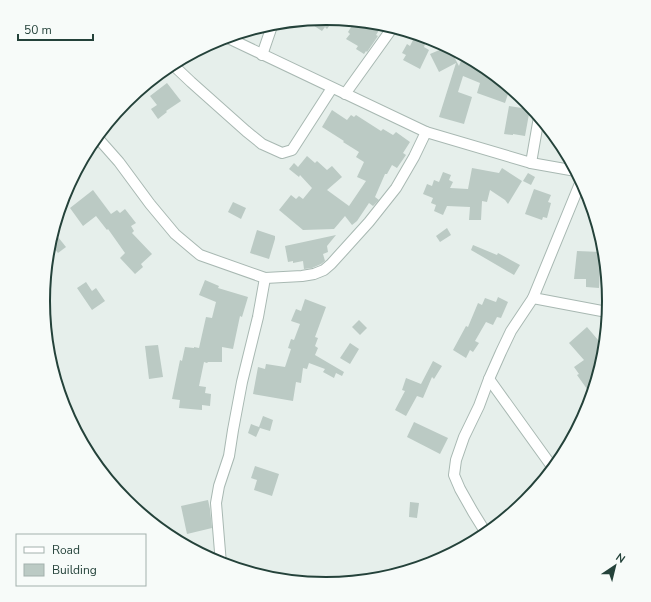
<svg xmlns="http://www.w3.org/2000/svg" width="651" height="602" font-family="'Nunito Sans',sans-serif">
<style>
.building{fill:#bbcac4}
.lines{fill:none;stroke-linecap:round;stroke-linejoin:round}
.minor-casing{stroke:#a8b8b2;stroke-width:12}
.minor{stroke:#fff;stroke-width:10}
.rim{fill:none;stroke:#24423a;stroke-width:2}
</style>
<rect width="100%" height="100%" fill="#e6efeb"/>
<g class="building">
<polygon points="326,18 334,19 327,29 325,27 322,31 305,20"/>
<polygon points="355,21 383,24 376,35 378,36 367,52 366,51 364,54 356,49 358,46 346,39 350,34 348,32"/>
<polygon points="414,38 425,44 424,47 429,50 420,69 403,60 406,55 402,53 407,44 410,46"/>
<polygon points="444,48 445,50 447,49 448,53 451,51 459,66 463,55 483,66 510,88 505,103 477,93 480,83 463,76 458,92 472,97 464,124 439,117 456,63 439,72 430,54"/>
<polygon points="167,83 181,101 166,111 167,112 158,119 151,109 157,105 150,96"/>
<polygon points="509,106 528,109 527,113 529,114 525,136 513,134 513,135 504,134"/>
<polygon points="332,110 347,120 351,115 354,117 356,115 381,131 383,129 393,135 396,132 410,142 403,153 406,155 397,168 392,165 387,174 385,174 375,197 379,200 373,206 369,203 357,221 352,225 345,216 334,229 303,230 279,210 291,195 296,199 299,196 303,199 312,188 300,175 299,177 289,169 294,163 298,167 307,156 315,163 317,161 327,170 332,166 342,177 327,190 349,206 366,181 357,177 364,162 356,157 359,152 343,142 344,141 322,127"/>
<polygon points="472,168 499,173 502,168 522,181 508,204 505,200 490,190 487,202 482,201 481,220 469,220 470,207 447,206 443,215 434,211 436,205 431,203 433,198 423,194 427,184 432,186 434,180 439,182 443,172 451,175 449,180 453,182 450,188 468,189"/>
<polygon points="528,173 535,177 531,185 523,181"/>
<polygon points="534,189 551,195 548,202 551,203 547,218 543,217 542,220 525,214"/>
<polygon points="93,190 111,214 117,210 120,213 125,209 136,223 131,226 134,231 132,233 152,254 141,264 143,267 135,274 120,258 125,253 108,229 107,230 96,216 83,226 70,208"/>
<polygon points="233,202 246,208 241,219 228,212"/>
<polygon points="447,228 451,235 440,242 436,236"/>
<polygon points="257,230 275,236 275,239 269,259 250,253"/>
<polygon points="336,235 327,246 328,252 323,254 325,261 321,264 312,268 304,269 303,261 293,263 293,261 288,262 285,246"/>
<polygon points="58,237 66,247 58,253 50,243"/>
<polygon points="473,245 497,255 498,253 520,265 514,275 471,250"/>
<polygon points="577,251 601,252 599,288 586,287 586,279 574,279"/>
<polygon points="205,280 219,286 218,288 248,297 242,317 240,316 233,349 222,347 222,362 208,362 207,363 204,362 199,386 206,387 205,393 211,394 210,406 202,405 202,410 179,408 180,400 172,399 180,360 182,361 185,347 194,348 194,347 199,348 206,317 212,318 216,302 199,295"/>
<polygon points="86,282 92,291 96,288 105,301 92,310 77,288"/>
<polygon points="498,297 508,302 501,318 497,317 493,325 486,322 475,341 479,343 473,352 470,350 466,358 453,350 466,326 468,327 478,303 482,305 485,298 496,302"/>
<polygon points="305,299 326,307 315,337 318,338 315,346 318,348 315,355 344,372 342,376 336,373 334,378 323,372 325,369 309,363 307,369 303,368 301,383 296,382 293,401 253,394 258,367 265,369 266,364 285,367 291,349 288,348 291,339 294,340 300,324 291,321 296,309 301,311"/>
<polygon points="359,320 367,328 360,335 352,327"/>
<polygon points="587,327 604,347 603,356 595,383 587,389 577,375 579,374 574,367 584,360 569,343"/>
<polygon points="350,343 359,349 350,364 340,358"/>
<polygon points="158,345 163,377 149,379 145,346"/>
<polygon points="433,361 442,366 434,379 432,377 423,398 417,396 406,416 395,410 405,391 402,390 406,378 421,384"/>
<polygon points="263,416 273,420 270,431 260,428 256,437 248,433 251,424 259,427"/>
<polygon points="414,422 448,438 440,454 407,437"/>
<polygon points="255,466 279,474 272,496 254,490 257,480 251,478"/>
<polygon points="208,500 210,509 212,528 187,534 181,506"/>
<polygon points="410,502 419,503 417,518 409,517"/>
</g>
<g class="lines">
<defs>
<g id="minor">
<polyline points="226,37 426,132 531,163 576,171"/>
<polyline points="262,55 273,23"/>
<polyline points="172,64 191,82 246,131 262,144 282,153 292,150 332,88"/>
<polyline points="345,94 393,27"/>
<polyline points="96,136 119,162 150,204 175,234 200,255 265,278 302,276 314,274 324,270 331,264 369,222 396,188 414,157 426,132"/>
<polyline points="531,163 539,117"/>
<polyline points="533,298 607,312"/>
<polyline points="489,379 553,468"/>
<polyline points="486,533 473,512 460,489 454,475 456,460 464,437 479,406 489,379 501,352 511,331 533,298 581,181"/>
<polyline points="221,564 216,503 219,486 229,456 233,430 242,382 258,317 265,278"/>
</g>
</defs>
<use href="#minor" class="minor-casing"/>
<use href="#minor" class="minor"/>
</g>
<path d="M0 0H651V602H0ZM50 301a276 276 0 1 1 552 0a276 276 0 1 1-552 0Z" fill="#f7fbf9" fill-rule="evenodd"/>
<path class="rim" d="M50 301a276 276 0 1 1 552 0a276 276 0 1 1-552 0Z"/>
<rect x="16" y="534" width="130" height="52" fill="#f7fbf9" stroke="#a3b1ad"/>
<rect x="24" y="547" width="20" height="6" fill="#ffffff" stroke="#a3b1ad"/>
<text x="52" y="554" font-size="12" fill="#24423a">Road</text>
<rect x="24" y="564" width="20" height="12" fill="#bbcac4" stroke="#a3b1ad"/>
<text x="52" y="574" font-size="12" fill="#24423a">Building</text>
<g transform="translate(615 566) rotate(35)" stroke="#f7fbf9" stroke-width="3" paint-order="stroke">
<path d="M0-3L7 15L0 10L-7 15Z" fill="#24423a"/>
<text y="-6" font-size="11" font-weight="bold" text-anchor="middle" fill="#24423a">N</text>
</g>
<path d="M18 34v6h75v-6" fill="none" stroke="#24423a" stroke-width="2"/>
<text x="24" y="34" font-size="12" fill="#24423a" stroke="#f7fbf9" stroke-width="3" paint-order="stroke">50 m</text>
</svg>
